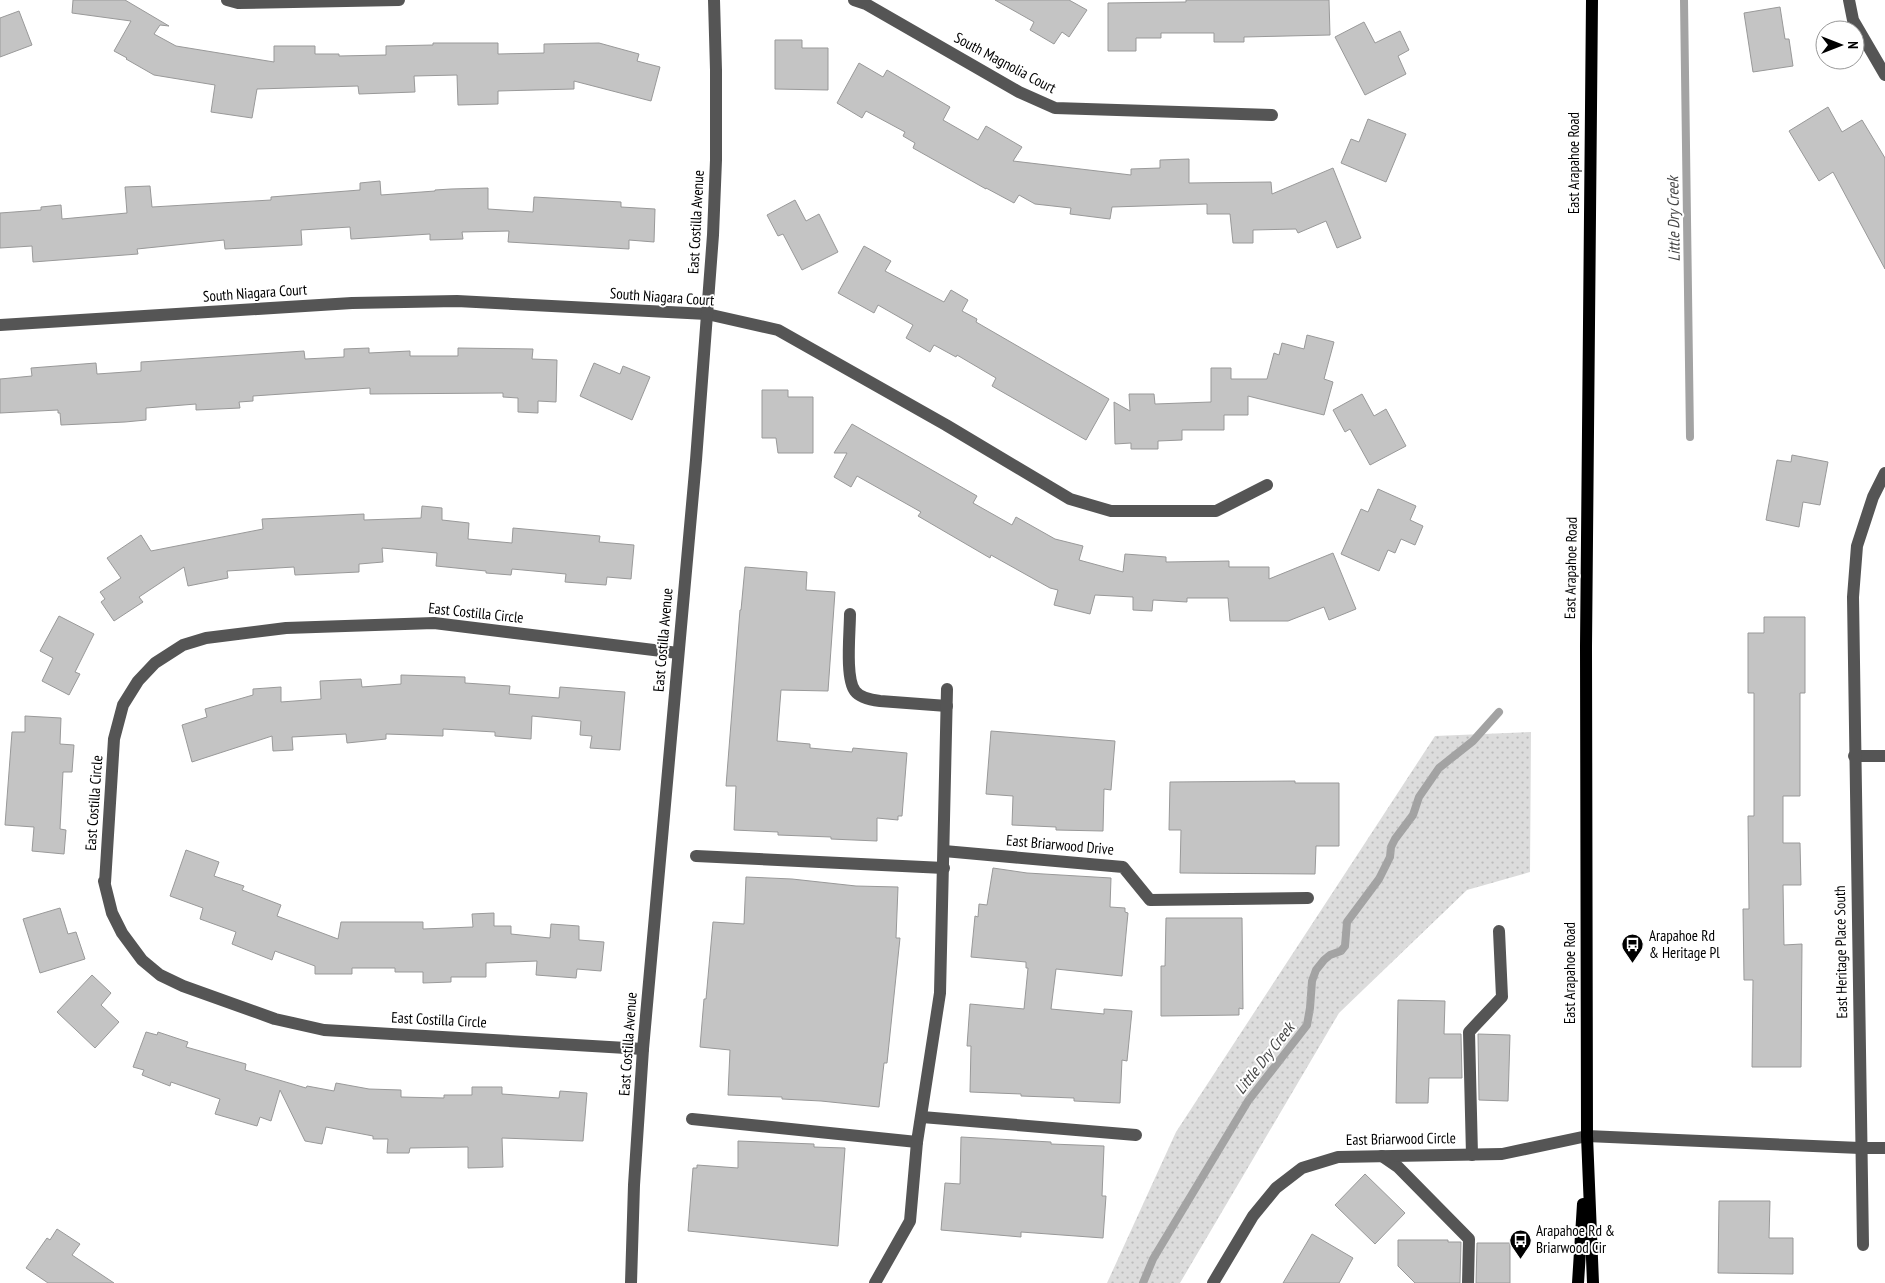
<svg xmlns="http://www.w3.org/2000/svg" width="1885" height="1283" font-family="'PT Sans Narrow',sans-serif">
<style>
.park{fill:url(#park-dots)}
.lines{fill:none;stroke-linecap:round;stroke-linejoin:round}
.stream{stroke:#a3a3a3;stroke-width:8}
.building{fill:#c4c4c4;stroke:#999}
.minor{stroke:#555;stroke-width:12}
.major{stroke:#000;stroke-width:12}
.labels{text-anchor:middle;stroke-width:4;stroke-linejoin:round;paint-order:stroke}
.street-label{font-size:15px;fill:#000;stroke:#fff}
.poi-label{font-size:15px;fill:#000;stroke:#fff;text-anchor:start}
.water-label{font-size:16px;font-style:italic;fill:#444;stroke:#fff}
</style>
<defs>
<pattern id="park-dots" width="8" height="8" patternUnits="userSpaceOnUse" patternTransform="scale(1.25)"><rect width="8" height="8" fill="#dcdcdc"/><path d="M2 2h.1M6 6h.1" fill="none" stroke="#bbb" stroke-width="1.8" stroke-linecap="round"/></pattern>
</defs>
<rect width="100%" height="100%" fill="#fff"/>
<polygon class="park" points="1531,732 1530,872 1467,890 1339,1013 1180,1283 1107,1283 1176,1132 1435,736"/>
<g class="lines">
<g class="stream">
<polyline points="1684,0 1690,437"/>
<polyline points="1143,1283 1153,1259 1248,1101 1307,1025 1310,1008 1312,981 1316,970 1324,960 1330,955 1341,951 1345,946 1347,922 1379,879 1390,857 1391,847 1395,839 1413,815 1419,797 1439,768 1473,741 1499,712"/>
</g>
</g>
<g class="building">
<polygon points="73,0 125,0 169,26 160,25 154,34 176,46 274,62 274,46 315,46 315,54 339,54 339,56 386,55 386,46 433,45 433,43 498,43 498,54 544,53 544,44 599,43 639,54 637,61 660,67 651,101 574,81 574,89 498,91 498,104 458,105 457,75 414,76 415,92 359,94 358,86 257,89 252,118 211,112 215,85 154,75 126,59 127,58 114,51 131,21 72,13"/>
<polygon points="995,0 1069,0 1087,10 1069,37 1062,32 1054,44 1030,30 1034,22"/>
<polygon points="1186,0 1329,0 1330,35 1244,37 1244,42 1214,42 1214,33 1161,33 1161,38 1136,38 1136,51 1108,51 1108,3 1186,2"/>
<polygon points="1780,7 1785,39 1789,39 1793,66 1753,72 1744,13"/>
<polygon points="19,11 32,45 0,57 0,18"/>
<polygon points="1364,22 1375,43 1400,31 1409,50 1398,56 1406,74 1365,95 1335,37"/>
<polygon points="775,40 802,40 802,48 828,48 828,90 775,89"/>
<polygon points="859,63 883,77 887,70 950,107 943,120 978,140 986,126 1022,147 1013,161 1131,175 1131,169 1160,168 1160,160 1189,159 1189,183 1271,182 1272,194 1333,168 1361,238 1337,248 1326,221 1298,233 1296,229 1253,230 1253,243 1233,243 1230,214 1207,214 1207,204 1112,207 1110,219 1070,214 1071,208 1035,204 1019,195 1014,203 986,188 986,189 913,148 915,143 903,136 905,132 866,111 862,118 837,103"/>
<polygon points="1828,107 1842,132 1862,120 1885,158 1885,269 1833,172 1819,181 1789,131"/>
<polygon points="1368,119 1406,134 1386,182 1341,163 1351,139 1359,142"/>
<polygon points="380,181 381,195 435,191 435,190 451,189 488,188 488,209 533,212 534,197 621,202 621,207 655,209 654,242 629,240 629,249 508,242 509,231 462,232 463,239 430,240 430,234 351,239 350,227 301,230 302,245 225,249 224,240 137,249 138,254 33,262 32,246 0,248 0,213 41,210 41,207 61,205 62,219 127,213 125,187 150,186 152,207 271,200 271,197 360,190 360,183"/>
<polygon points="795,200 806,221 819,214 838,252 802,270 783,234 778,236 767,215"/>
<polygon points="864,246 891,261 885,271 944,302 951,290 968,300 962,311 977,319 976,322 1109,399 1086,440 992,386 996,378 957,355 956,357 934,345 930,352 906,338 913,325 878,305 874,313 838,293"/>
<polygon points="1307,335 1334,342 1324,379 1333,382 1324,415 1248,396 1248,415 1224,415 1224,430 1182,430 1182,440 1158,441 1158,449 1131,449 1131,443 1115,444 1114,402 1130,411 1129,394 1154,394 1155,404 1211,402 1211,368 1231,368 1231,379 1267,379 1274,353 1279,355 1282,343 1304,349"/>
<polygon points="369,348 369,353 410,351 410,356 458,356 458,348 533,349 532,359 557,360 556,402 538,401 538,413 518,412 518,398 503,397 503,393 370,394 370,388 253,396 253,401 239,402 240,408 196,410 196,404 146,408 146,420 125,422 61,425 60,413 58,413 58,410 0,413 0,379 32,376 31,368 96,363 97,374 141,371 141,362 304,351 305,359 344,357 344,349"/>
<polygon points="594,363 620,374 623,366 650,377 632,420 580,396"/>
<polygon points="762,390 788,390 788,397 813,397 813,453 778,453 776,438 762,438"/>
<polygon points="1362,394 1374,416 1386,409 1406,446 1370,465 1350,429 1345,432 1333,410"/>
<polygon points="852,424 977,496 973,503 1012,525 1016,517 1055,539 1083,546 1079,560 1123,572 1125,554 1166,557 1166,562 1229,561 1229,567 1269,567 1269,579 1333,553 1356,609 1329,620 1324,607 1288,621 1230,621 1228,598 1187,598 1187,602 1153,600 1152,611 1133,610 1133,597 1095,595 1090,614 1054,605 1058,590 1050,588 991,555 990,558 918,516 921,512 857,476 851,487 834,477 847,453 834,453"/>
<polygon points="1792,455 1828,462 1820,505 1803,502 1799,527 1766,520 1777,460 1791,462"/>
<polygon points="1378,489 1416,506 1410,520 1423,526 1415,545 1401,539 1395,553 1388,550 1379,571 1341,554 1361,509 1368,512"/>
<polygon points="422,506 442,508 442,520 469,523 468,539 512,543 513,528 600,536 599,542 634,545 631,579 607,577 606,585 565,582 566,574 512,569 511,575 486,573 486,571 436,566 437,553 382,548 383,562 359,564 359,572 295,575 294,567 227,571 228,578 188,586 184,567 139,597 143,602 114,621 101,602 105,599 100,592 121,578 107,558 141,535 151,551 263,529 262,519 364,514 364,520 421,518"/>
<polygon points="745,567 807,572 806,590 835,592 828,691 781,690 777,741 810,744 810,748 852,752 853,748 907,753 902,816 898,816 898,820 877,818 877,841 831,839 831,837 778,835 778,832 734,830 736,786 726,786 740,610 741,610"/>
<polygon points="59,616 94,634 75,672 80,674 69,695 42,681 53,658 40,651"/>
<polygon points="1764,617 1805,617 1805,693 1800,693 1800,796 1783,796 1783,843 1800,843 1801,885 1783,885 1784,945 1802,944 1801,1067 1752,1067 1753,980 1744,980 1743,909 1749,909 1748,816 1754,816 1754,693 1748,693 1748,633 1764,633"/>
<polygon points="401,675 465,677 465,683 510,686 509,694 559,698 560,687 625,692 620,750 590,748 592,736 580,735 581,721 532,716 531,739 495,736 495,732 443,729 443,736 386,734 386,739 347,743 346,734 292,737 293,750 273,751 272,736 192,762 182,725 207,717 205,709 253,695 253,689 281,687 281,702 321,699 320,681 361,679 362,687 401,684"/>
<polygon points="25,716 61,718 60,744 74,745 72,772 63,772 60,829 66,830 64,854 32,851 34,827 5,825 12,732 25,732"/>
<polygon points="991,731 1115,741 1111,790 1104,789 1103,831 1056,830 1056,827 1012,825 1013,796 986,794"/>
<polygon points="1295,781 1295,783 1339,783 1339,846 1316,846 1315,874 1180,873 1181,830 1169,830 1170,782"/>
<polygon points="186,850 219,862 214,876 244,886 242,890 281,905 277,916 338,939 341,922 423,922 423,929 473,927 472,914 494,913 494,926 511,926 511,934 550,938 551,924 579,926 579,940 604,942 601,971 577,969 576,978 536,975 537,961 486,963 486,977 451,977 451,982 423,983 423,972 395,972 395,968 352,968 352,974 315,974 315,966 275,951 272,960 232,944 236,932 200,919 203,908 170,896"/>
<polygon points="993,868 1027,873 1111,878 1110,907 1125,908 1125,912 1128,913 1122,976 1056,969 1051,1009 1104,1014 1104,1009 1132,1011 1127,1061 1122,1060 1120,1103 1074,1101 1074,1098 1021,1096 1021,1094 970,1092 971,1046 967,1046 970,1004 1024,1009 1028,968 1026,968 1026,962 971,957 975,916 978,917 979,904 987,905"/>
<polygon points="746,877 792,879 856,886 898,887 896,938 900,938 887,1063 884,1063 879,1107 821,1101 782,1099 782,1097 728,1095 730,1050 700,1047 704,999 706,999 713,922 744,924"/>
<polygon points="60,908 68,934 76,932 85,959 40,973 23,919"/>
<polygon points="1166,918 1242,918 1243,1009 1239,1008 1239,1015 1161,1016 1161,966 1165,966"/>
<polygon points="92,975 111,993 101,1005 119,1022 95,1048 57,1012"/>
<polygon points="1398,1000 1445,1001 1444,1034 1461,1034 1462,1078 1429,1078 1428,1103 1396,1103"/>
<polygon points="146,1032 157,1035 158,1032 188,1042 186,1047 246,1064 245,1070 306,1088 307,1086 334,1091 336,1083 369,1089 401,1090 401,1097 444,1098 444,1095 472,1095 472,1087 502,1087 502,1094 559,1098 560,1091 587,1093 583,1141 502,1138 503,1167 468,1168 468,1147 410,1148 409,1153 387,1153 388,1139 373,1139 373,1136 326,1127 322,1144 305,1141 280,1090 271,1121 260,1117 257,1126 215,1114 220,1099 171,1082 170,1086 142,1075 144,1070 133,1067"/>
<polygon points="1478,1034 1510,1035 1508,1101 1479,1100"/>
<polygon points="961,1137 1051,1142 1051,1144 1104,1146 1102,1196 1106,1196 1103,1238 1021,1232 1021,1237 941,1230 945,1183 960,1184"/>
<polygon points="738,1141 814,1144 814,1147 845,1148 838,1246 688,1231 693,1168 697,1168 697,1165 738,1168"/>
<polygon points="1365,1174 1405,1213 1375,1244 1335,1205"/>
<polygon points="1719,1201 1770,1201 1769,1238 1793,1238 1793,1274 1718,1273"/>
<polygon points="57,1229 80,1244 72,1255 114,1283 48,1283 26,1268 47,1238 50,1240"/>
<polygon points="1312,1234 1353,1258 1339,1283 1283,1283"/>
<polygon points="1398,1240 1448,1240 1448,1242 1461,1242 1460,1283 1415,1283 1398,1266"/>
<polygon points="1477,1243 1510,1243 1510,1283 1476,1283"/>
</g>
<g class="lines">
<g class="minor">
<polyline points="227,0 238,3 399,0"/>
<polyline points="854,0 866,4 1019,92 1055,108 1272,115"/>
<polyline points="1849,0 1853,20 1885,75"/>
<polyline points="0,325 352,303 457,301 707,314 778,330 946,425 1070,499 1111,511 1216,511 1267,485"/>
<path d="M850,614C850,632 845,678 855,691C860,698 872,700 880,701L947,706"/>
<polyline points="1854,756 1885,756"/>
<polyline points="944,851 1123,867 1150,900 1308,898"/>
<polyline points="696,856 944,868"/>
<polyline points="643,1049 324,1030 275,1019 183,986 160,975 142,960 122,933 112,913 104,881 105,883 114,739 123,705 138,681 155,663 183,645 206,638 286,628 434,623 678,653"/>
<polyline points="922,1117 1136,1135"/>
<polyline points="692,1119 917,1142"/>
<polyline points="1472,1155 1469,1032 1502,997 1499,931"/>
<polyline points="1382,1156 1398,1167 1469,1239 1468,1283"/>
<polyline points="1863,1245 1853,597 1857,546 1873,497 1885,473"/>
<polyline points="631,1283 634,1185 643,1049 696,460 713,235 716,160 716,70 714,0"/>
<polyline points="875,1283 910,1221 917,1142 940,993 947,689"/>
<polyline points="1213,1283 1253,1216 1276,1188 1302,1168 1338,1157 1502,1154 1587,1136 1860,1148 1885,1148"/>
</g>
<g class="major">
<polyline points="1592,0 1586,647 1587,1136 1593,1283"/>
<polyline points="1578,1283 1583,1204"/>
</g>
</g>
<defs>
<symbol id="bus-pin" viewBox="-11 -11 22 30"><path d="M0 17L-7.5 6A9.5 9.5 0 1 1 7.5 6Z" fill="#000" stroke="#fff"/><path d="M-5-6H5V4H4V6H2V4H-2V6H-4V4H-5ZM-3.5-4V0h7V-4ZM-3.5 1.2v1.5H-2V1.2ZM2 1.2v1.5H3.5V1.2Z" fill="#fff"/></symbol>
</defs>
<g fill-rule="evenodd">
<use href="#bus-pin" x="1620" y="932" width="25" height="34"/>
<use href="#bus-pin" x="1508" y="1228" width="25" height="34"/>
</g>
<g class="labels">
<g class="street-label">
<text transform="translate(1005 63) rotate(28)" y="5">South Magnolia Court</text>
<text transform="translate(1574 163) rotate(-90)" y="5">East Arapahoe Road</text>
<text transform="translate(696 222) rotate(-87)" y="5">East Costilla Avenue</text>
<text transform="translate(255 293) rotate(-4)" y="5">South Niagara Court</text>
<text transform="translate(662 297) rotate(4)" y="5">South Niagara Court</text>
<text transform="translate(1571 568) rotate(-89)" y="5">East Arapahoe Road</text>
<text transform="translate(476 613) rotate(6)" y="5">East Costilla Circle</text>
<text transform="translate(663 640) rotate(-85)" y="5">East Costilla Avenue</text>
<text transform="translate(94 803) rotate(-86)" y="5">East Costilla Circle</text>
<text transform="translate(1060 845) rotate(5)" y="5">East Briarwood Drive</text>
<text transform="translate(1841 952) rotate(-91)" y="5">East Heritage Place South</text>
<text transform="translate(1570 973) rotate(-90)" y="5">East Arapahoe Road</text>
<text transform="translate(439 1020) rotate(3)" y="5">East Costilla Circle</text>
<text transform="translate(628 1044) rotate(-86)" y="5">East Costilla Avenue</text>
<text transform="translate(1401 1139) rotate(-1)" y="5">East Briarwood Circle</text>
</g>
<g class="poi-label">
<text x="1649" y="941">Arapahoe Rd<tspan x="1649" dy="17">&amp; Heritage Pl</tspan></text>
<text x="1536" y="1236">Arapahoe Rd &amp;<tspan x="1536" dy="17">Briarwood Cir</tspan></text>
</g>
<g class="water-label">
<text transform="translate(1673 219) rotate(-91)" y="6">Little Dry Creek</text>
<text transform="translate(1264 1058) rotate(-52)" y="6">Little Dry Creek</text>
</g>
</g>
<g transform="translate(1840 45) rotate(90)"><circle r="24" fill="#ffffff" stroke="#999999"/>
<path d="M0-4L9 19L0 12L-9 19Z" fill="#000000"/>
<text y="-8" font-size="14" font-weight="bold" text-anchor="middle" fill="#000000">N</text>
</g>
</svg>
